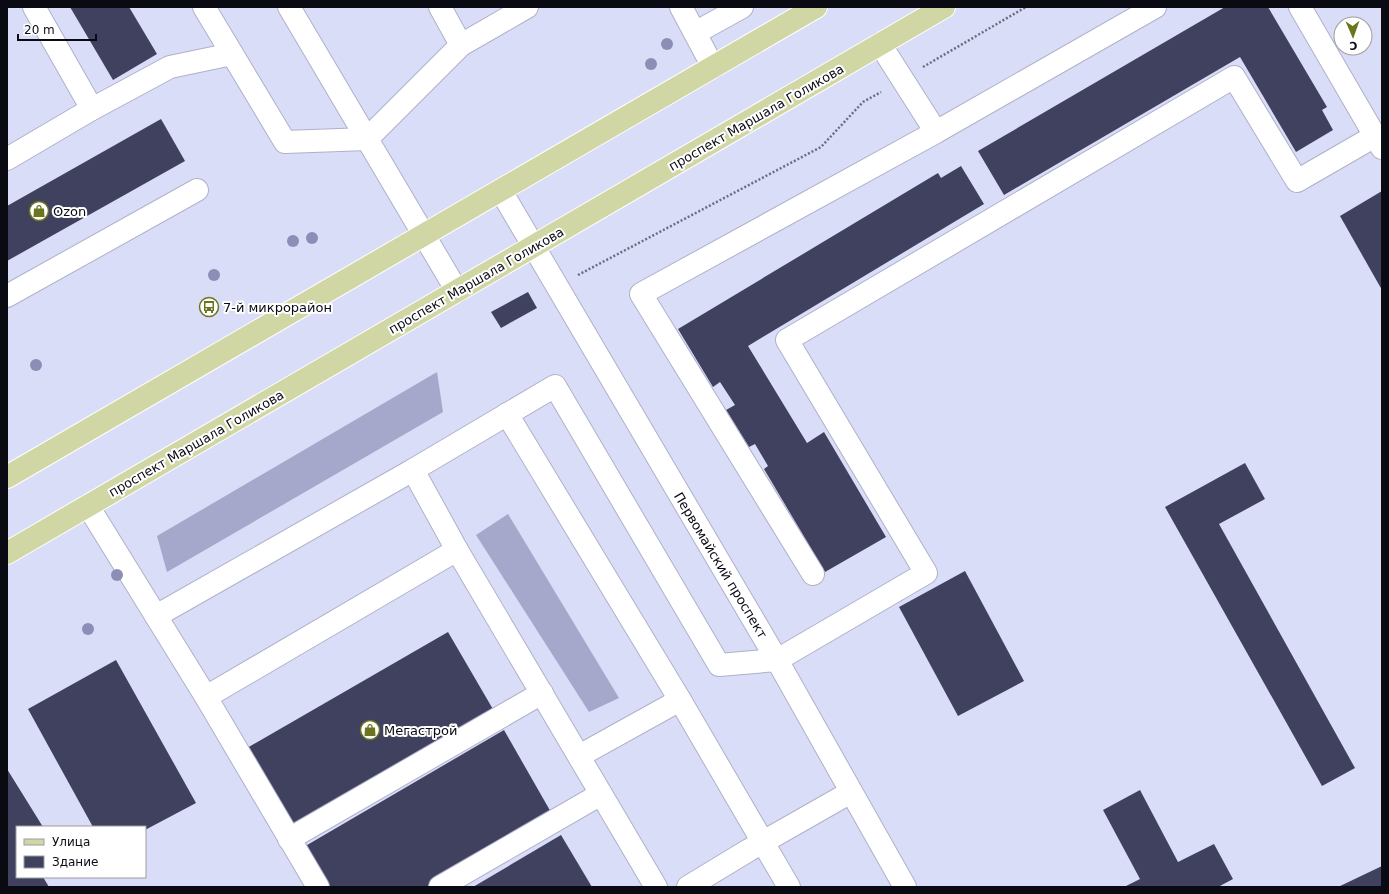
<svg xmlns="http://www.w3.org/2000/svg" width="1389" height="894" font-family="'DejaVu Sans',sans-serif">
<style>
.forest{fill:#a5a8cb}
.building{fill:#3f415f}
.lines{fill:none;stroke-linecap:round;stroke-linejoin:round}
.minor-casing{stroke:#afb1cb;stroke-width:24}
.major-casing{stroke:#fff;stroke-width:24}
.path{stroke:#6b6d7e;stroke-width:2.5;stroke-dasharray:2 2;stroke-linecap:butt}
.minor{stroke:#fff;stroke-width:22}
.major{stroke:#d1d7a4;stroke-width:22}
.tree{fill:#8c8eb6}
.labels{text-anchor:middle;stroke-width:4;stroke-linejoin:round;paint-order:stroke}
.street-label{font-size:13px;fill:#0a0a13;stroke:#fff}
.poi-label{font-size:13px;fill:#0a0a13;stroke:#fff;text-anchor:start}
</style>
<rect width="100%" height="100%" fill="#daddf7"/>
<g class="forest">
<polygon points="437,372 443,412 167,572 157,536"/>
<polygon points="508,514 619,698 589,712 476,535"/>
</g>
<g class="building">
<polygon points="70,7 129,7 157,54 113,80"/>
<polygon points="1225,7 1268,7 1327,107 1322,110 1333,130 1296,152 1240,57 1004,195 978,151"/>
<polygon points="161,119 185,161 7,261 7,206"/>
<polygon points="961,166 984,204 748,346 807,443 824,432 886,537 825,572 764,469 768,466 755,444 749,447 726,410 735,405 720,382 713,387 678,329 938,173 941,178"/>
<polygon points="1382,191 1382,290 1340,216"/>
<polygon points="528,292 537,308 501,328 491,312"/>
<polygon points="1245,463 1265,499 1219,524 1355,768 1322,786 1165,507"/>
<polygon points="965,571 1024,681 958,716 899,607"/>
<polygon points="448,632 494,711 293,828 247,748"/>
<polygon points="116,660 196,803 145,830 145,827 93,827 28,709"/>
<polygon points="504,730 552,814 427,887 325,887 302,848"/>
<polygon points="7,769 43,827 17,827 17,877 43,877 49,887 7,887"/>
<polygon points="1140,790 1178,862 1214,844 1233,879 1218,887 1124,887 1140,879 1103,810"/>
<polygon points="561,835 592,887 473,887"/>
<polygon points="1382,866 1382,887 1338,887"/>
</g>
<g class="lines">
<defs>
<g id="minor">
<polyline points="204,7 285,142 367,139 461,45 440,7"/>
<polyline points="289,7 457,291"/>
<polyline points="681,7 713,67"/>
<polyline points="1300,7 1382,148"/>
<polyline points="695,33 742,7"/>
<polyline points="461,45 527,7"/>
<polyline points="92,109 170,67 232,54"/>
<polyline points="936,132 1155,7"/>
<polyline points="7,159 92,109 34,7"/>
<polyline points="501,191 777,660 905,887"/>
<polyline points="7,296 197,190"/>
<polyline points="507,414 680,700 789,887"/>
<polyline points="88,506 206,697 318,887"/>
<polyline points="457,550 413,470 555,386 719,665 777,660 926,573 787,340 1234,77 1297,181 1375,136"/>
<polyline points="813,574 641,294 936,132 880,44"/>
<polyline points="156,616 413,470"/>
<polyline points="206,697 457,550 656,887"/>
<polyline points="579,756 680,700"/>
<polyline points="289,839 542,693"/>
<polyline points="440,887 601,794"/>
<polyline points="688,887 749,850 851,792"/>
</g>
<g id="major">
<polyline points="7,477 816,7"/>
<polyline points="7,553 944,7"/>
</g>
</defs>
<use href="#minor" class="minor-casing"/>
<use href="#major" class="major-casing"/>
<g class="path">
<polyline points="923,67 1026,7"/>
<polyline points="578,275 821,147 863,102 881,92"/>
</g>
<use href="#minor" class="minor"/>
<use href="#major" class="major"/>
</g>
<g class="tree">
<circle cx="667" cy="44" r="6"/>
<circle cx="651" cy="64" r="6"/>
<circle cx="312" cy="238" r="6"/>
<circle cx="293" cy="241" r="6"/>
<circle cx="214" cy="275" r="6"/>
<circle cx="36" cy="365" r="6"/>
<circle cx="117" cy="575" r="6"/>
<circle cx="88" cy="629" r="6"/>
</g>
<defs>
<symbol id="shop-ring" viewBox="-11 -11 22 22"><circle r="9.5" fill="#fff" stroke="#6b741e" stroke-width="1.5"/><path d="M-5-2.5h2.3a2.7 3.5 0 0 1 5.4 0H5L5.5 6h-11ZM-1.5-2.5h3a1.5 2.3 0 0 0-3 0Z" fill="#6b741e"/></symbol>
<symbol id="bus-ring" viewBox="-11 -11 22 22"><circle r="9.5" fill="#fff" stroke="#6b741e" stroke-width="1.5"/><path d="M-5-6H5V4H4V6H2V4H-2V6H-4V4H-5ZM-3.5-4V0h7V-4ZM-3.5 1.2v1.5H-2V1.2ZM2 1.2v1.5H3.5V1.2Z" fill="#6b741e"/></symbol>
</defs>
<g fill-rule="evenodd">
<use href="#shop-ring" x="28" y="200" width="22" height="22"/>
<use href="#bus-ring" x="198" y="296" width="22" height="22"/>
<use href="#shop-ring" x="359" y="719" width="22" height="22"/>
</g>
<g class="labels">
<g class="street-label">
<text transform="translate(756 117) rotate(-30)" y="5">проспект Маршала Голикова</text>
<text transform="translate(476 280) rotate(-30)" y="5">проспект Маршала Голикова</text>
<text transform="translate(196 443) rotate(-30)" y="5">проспект Маршала Голикова</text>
<text transform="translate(721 565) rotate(59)" y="5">Первомайский проспект</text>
</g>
<g class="poi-label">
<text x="53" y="216">Ozon</text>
<text x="223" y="312">7-й микрорайон</text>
<text x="384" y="735">Мегастрой</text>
</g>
</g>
<rect width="1389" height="894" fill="none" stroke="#0a0a13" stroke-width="16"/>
<rect x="16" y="826" width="130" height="52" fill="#ffffff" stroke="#9d9da1"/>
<rect x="24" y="839" width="20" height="6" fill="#d1d7a4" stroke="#9d9da1"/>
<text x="52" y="846" font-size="12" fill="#0a0a13">Улица</text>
<rect x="24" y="856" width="20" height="12" fill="#3f415f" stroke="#9d9da1"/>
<text x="52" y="866" font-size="12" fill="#0a0a13">Здание</text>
<g transform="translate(1353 36) rotate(178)"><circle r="19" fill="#ffffff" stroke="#9d9da1"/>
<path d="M0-3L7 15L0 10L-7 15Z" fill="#6b741e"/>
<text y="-6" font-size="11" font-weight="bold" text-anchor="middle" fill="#0a0a13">С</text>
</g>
<path d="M18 34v6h78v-6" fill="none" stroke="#0a0a13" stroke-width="2"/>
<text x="24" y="34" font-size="12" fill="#0a0a13" stroke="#ffffff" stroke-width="3" paint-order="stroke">20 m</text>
</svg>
